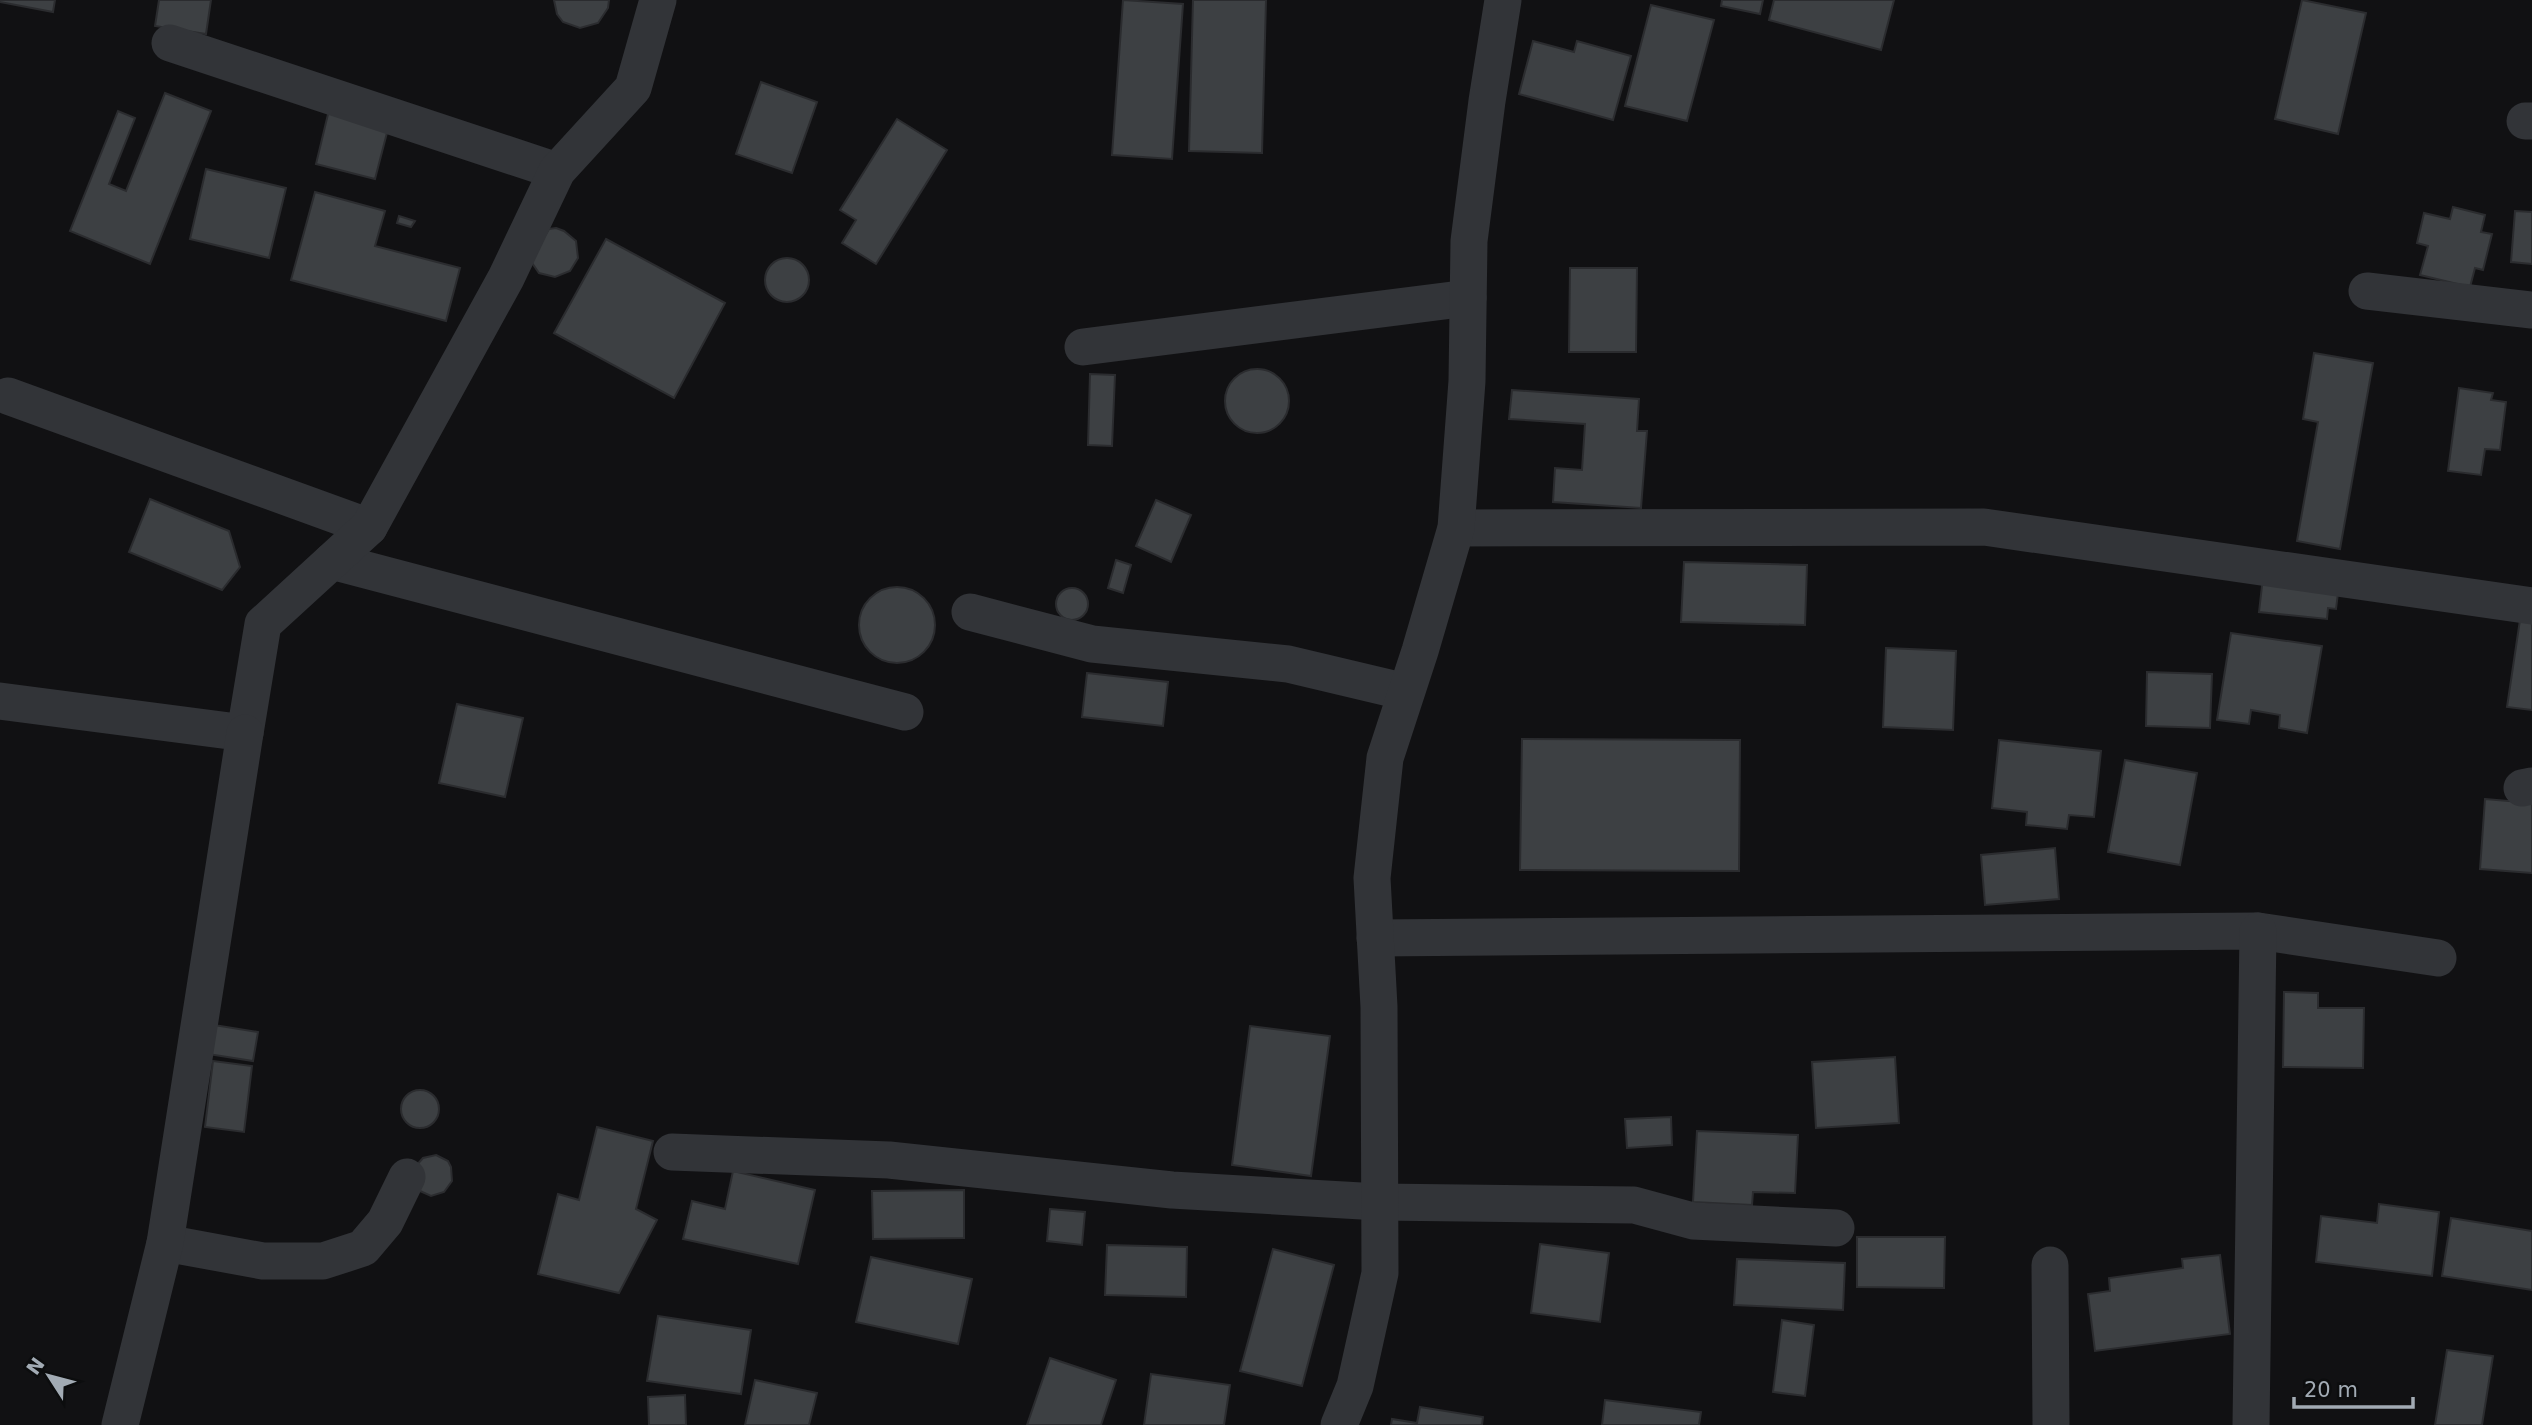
<svg xmlns="http://www.w3.org/2000/svg" width="2532" height="1425" font-family="'DejaVu Sans',sans-serif">
<style>
.building{fill:#3d4043;stroke:#2b2c2f;stroke-width:2}
.lines{fill:none;stroke-linecap:round;stroke-linejoin:round}
.minor{stroke:#323438;stroke-width:37}
</style>
<rect width="100%" height="100%" fill="#111113"/>
<g class="building">
<polygon points="0,0 55,0 53,12 0,2"/>
<polygon points="159,0 211,0 206,34 155,26"/>
<polygon points="554,0 609,0 608,8 598,23 580,28 563,22 557,14"/>
<polygon points="1123,0 1183,4 1172,159 1112,155"/>
<polygon points="1193,0 1266,0 1262,153 1189,151"/>
<polygon points="1722,0 1763,0 1760,14 1721,6"/>
<polygon points="1774,0 1894,0 1881,50 1769,20"/>
<polygon points="2302,0 2366,13 2338,134 2275,119"/>
<polygon points="1651,5 1714,20 1687,121 1625,106"/>
<polygon points="1533,41 1574,52 1577,41 1631,56 1613,120 1519,94"/>
<polygon points="761,82 817,102 792,173 736,154"/>
<polygon points="165,93 211,111 150,264 70,231 118,111 135,118 109,184 126,191"/>
<polygon points="329,110 389,125 375,179 316,164"/>
<polygon points="897,119 947,150 876,264 842,243 856,220 840,210"/>
<polygon points="206,169 286,188 269,258 190,239"/>
<polygon points="315,192 385,211 375,246 460,268 446,321 291,280"/>
<polygon points="2453,207 2485,215 2481,232 2492,234 2483,270 2475,268 2470,287 2420,275 2428,246 2417,243 2424,213 2450,219"/>
<polygon points="2515,211 2532,212 2532,264 2511,262"/>
<polygon points="399,216 415,221 411,227 397,223"/>
<polygon points="556,228 564,231 576,241 578,258 570,271 555,277 539,273 530,260 549,229"/>
<polygon points="606,239 725,303 674,398 554,333"/>
<circle cx="787" cy="280" r="22"/>
<polygon points="1570,268 1637,268 1636,352 1569,352"/>
<polygon points="2314,353 2373,363 2340,549 2297,541 2318,422 2303,419"/>
<circle cx="1257" cy="401" r="32"/>
<polygon points="1090,374 1115,375 1112,446 1088,445"/>
<polygon points="2459,388 2493,393 2491,400 2506,402 2500,450 2485,449 2481,475 2448,471"/>
<polygon points="1512,390 1639,399 1637,431 1647,431 1641,508 1553,502 1555,468 1582,470 1585,424 1509,419"/>
<polygon points="150,499 229,531 240,567 222,590 129,552"/>
<polygon points="1156,500 1191,515 1171,562 1136,546"/>
<polygon points="1116,560 1131,565 1123,593 1108,588"/>
<polygon points="1684,562 1807,565 1805,625 1681,622"/>
<polygon points="2263,577 2339,585 2336,609 2328,608 2327,619 2259,612"/>
<circle cx="897" cy="625" r="38"/>
<circle cx="1072" cy="604" r="16"/>
<polygon points="2521,613 2532,614 2532,710 2507,707"/>
<polygon points="2231,633 2322,646 2307,733 2279,728 2280,715 2251,710 2249,724 2217,720"/>
<polygon points="1886,648 1956,651 1953,730 1883,727"/>
<polygon points="2147,672 2212,674 2210,728 2146,726"/>
<polygon points="1087,673 1168,682 1163,726 1082,717"/>
<polygon points="457,704 523,718 505,797 439,783"/>
<polygon points="1522,739 1740,740 1739,871 1520,870"/>
<polygon points="1999,740 2101,751 2094,817 2069,815 2067,829 2026,825 2027,812 1992,808"/>
<polygon points="2125,760 2197,773 2180,865 2108,852"/>
<polygon points="2485,799 2532,803 2532,873 2480,869"/>
<polygon points="2055,848 2059,899 1985,905 1981,855"/>
<polygon points="2284,992 2318,993 2318,1008 2364,1008 2363,1068 2283,1067"/>
<polygon points="214,1025 258,1032 253,1061 208,1054"/>
<polygon points="1250,1026 1330,1036 1311,1176 1232,1165"/>
<polygon points="1895,1057 1899,1123 1816,1128 1812,1062"/>
<polygon points="213,1061 252,1066 244,1132 205,1127"/>
<circle cx="420" cy="1109" r="19"/>
<polygon points="1671,1117 1672,1145 1627,1148 1625,1119"/>
<polygon points="597,1127 653,1141 636,1209 657,1220 619,1293 538,1274 558,1194 579,1200"/>
<polygon points="1697,1131 1798,1135 1795,1193 1753,1192 1752,1205 1693,1202"/>
<polygon points="436,1155 448,1161 451,1167 452,1181 444,1192 431,1196 420,1191 415,1167 423,1158"/>
<polygon points="733,1171 815,1190 798,1264 683,1239 692,1201 725,1209"/>
<polygon points="964,1190 964,1238 873,1239 872,1191"/>
<polygon points="2379,1204 2439,1212 2432,1276 2316,1262 2321,1216 2377,1223"/>
<polygon points="1050,1209 1085,1212 1082,1245 1047,1241"/>
<polygon points="2451,1218 2532,1231 2532,1290 2442,1276"/>
<polygon points="1857,1237 1945,1237 1944,1288 1857,1287"/>
<polygon points="1540,1244 1609,1253 1600,1322 1531,1313"/>
<polygon points="1107,1245 1187,1247 1186,1297 1105,1295"/>
<polygon points="1273,1249 1334,1265 1302,1386 1240,1371"/>
<polygon points="2220,1255 2230,1334 2095,1351 2088,1294 2110,1291 2109,1278 2183,1268 2182,1259"/>
<polygon points="871,1257 972,1279 958,1344 856,1322"/>
<polygon points="1737,1259 1845,1263 1843,1310 1734,1305"/>
<polygon points="658,1316 751,1330 741,1394 647,1381"/>
<polygon points="1782,1320 1814,1325 1805,1396 1773,1392"/>
<polygon points="2447,1350 2493,1356 2482,1425 2435,1425"/>
<polygon points="1050,1358 1116,1380 1101,1425 1027,1425"/>
<polygon points="1151,1374 1230,1385 1224,1425 1144,1425"/>
<polygon points="755,1380 817,1393 809,1425 745,1425"/>
<polygon points="685,1395 686,1425 649,1425 648,1397"/>
<polygon points="1605,1400 1701,1412 1699,1425 1602,1425"/>
<polygon points="1420,1407 1483,1417 1482,1425 1391,1425 1392,1419 1417,1423"/>
</g>
<g class="lines">
<g class="minor">
<polyline points="170,43 557,171"/>
<polyline points="2525,121 2532,121"/>
<polyline points="2367,291 2532,310"/>
<polyline points="1083,347 1468,298"/>
<polyline points="8,396 369,527"/>
<polyline points="1456,528 1984,527 2532,606"/>
<polyline points="332,561 905,712"/>
<polyline points="970,612 1092,644 1288,664 1406,692"/>
<polyline points="0,701 245,733 263,624 369,527 506,278 557,171 633,88 658,0"/>
<polyline points="2522,788 2532,786"/>
<polyline points="1375,938 2258,931 2438,958"/>
<polyline points="672,1152 889,1160 1172,1190 1379,1202 1634,1205 1693,1221 1836,1228"/>
<polyline points="165,1243 263,1261 323,1261 363,1248 385,1222 407,1177"/>
<polyline points="2050,1265 2051,1425"/>
<polyline points="120,1425 165,1243 245,733"/>
<polyline points="1339,1425 1355,1386 1380,1273 1379,1007 1372,878 1385,758 1420,651 1456,528 1467,381 1469,241 1487,101 1503,0"/>
<polyline points="2251,1425 2258,931"/>
</g>
</g>
<g transform="translate(49 1376) rotate(306)" stroke="#0c0d0e" stroke-width="5" paint-order="stroke">
<path d="M0-5L12 26L0 18L-12 26Z" fill="#a2abb4"/>
<text y="-10" font-size="19" font-weight="bold" text-anchor="middle" fill="#a2abb4">N</text>
</g>
<path d="M2294 1397v10h119v-10" fill="none" stroke="#a2abb4" stroke-width="3.5"/>
<text x="2304" y="1397" font-size="21" fill="#a2abb4" stroke="#0c0d0e" stroke-width="5" paint-order="stroke">20 m</text>
</svg>
